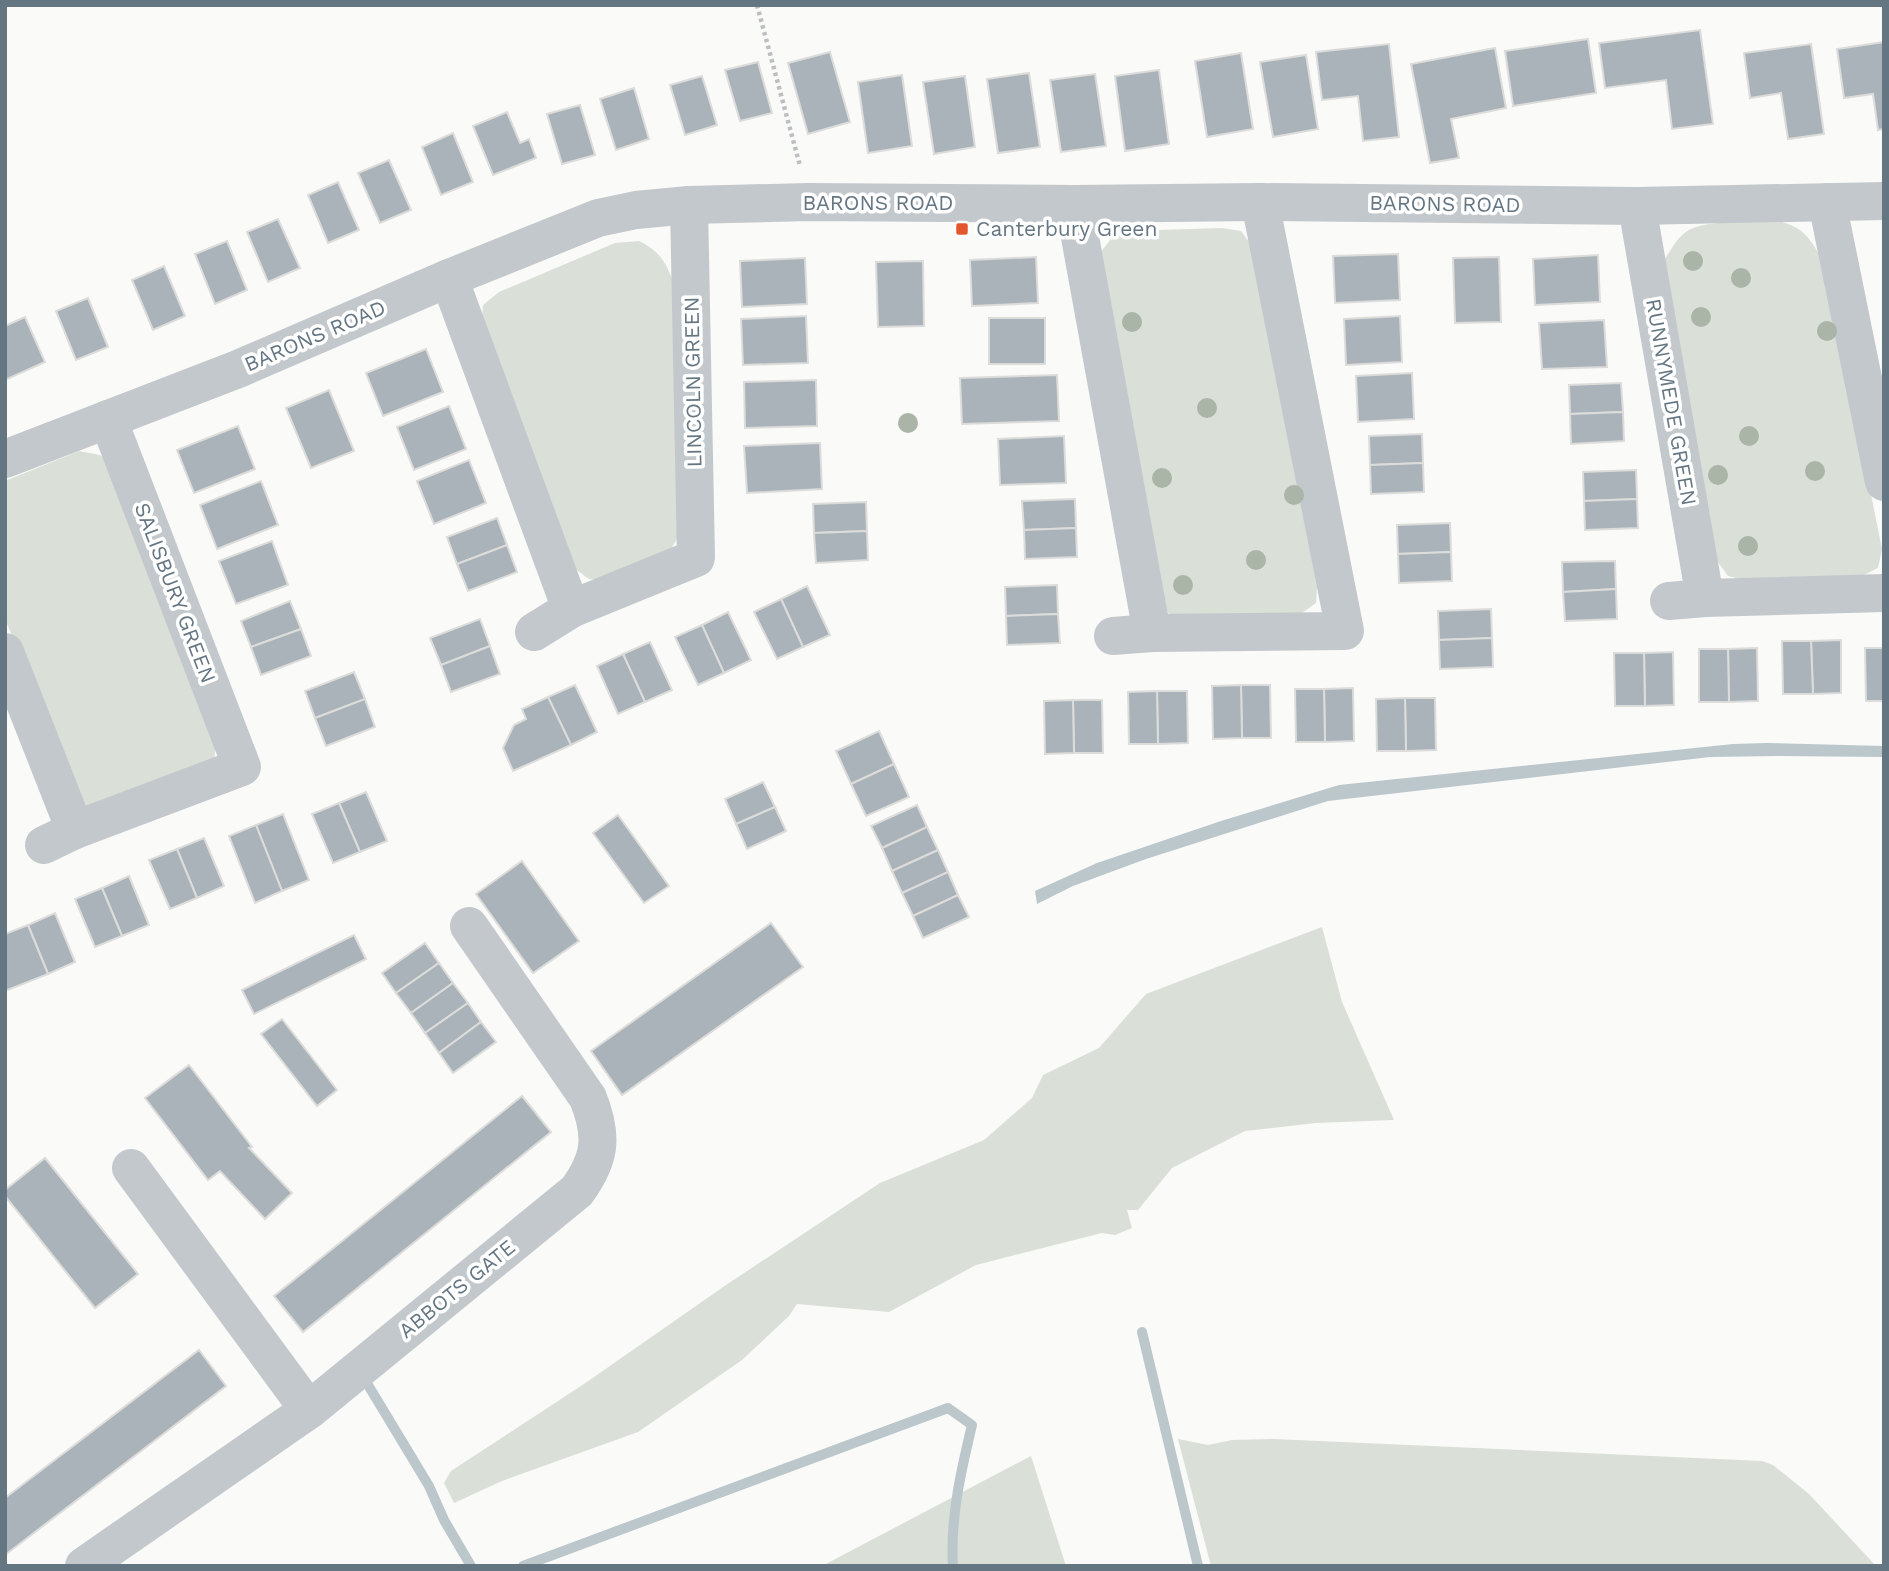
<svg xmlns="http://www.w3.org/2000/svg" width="1889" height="1571" font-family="'Work Sans',sans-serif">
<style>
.green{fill:#dadfd7}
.water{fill:#bbc7cb}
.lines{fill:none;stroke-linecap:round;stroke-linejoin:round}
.stream{stroke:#bbc7cb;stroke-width:10}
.building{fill:#aab3b9;stroke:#dcdcda;stroke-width:2}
.path{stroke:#bbbfc2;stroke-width:4.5;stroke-dasharray:3.5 3.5;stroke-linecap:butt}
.minor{stroke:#c3c8cc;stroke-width:38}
.tree{fill:#aab4a7}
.poi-dot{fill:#e4572e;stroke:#fff;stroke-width:2.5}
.labels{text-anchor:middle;stroke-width:7;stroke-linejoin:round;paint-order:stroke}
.street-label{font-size:21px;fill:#657683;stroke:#fff}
.poi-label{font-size:21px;fill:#657683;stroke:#fff;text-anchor:start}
</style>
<rect width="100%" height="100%" fill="#fafaf8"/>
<g class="green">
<path d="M1777,221C1805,227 1809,238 1824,262L1882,549L1878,568L1860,577L1748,581L1728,576L1717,561L1665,259C1672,248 1678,236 1689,230C1706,220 1755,222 1777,221Z"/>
<polygon points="1222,228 1241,231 1254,249 1317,587 1316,603 1299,615 1182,620 1168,613 1162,600 1101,252 1113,236 1126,231"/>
<path d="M639,241C663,253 666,264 676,288L679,536L671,549L606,581L589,579L574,568L482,321L483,305L499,292L615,243Z"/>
<polygon points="79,451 100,455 112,465 216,739 214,765 89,812 73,799 5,618 5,481"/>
<polygon points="1322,927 1342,1002 1394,1120 1316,1123 1245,1131 1172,1168 1138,1210 1127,1210 1132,1228 1115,1235 1102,1233 976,1265 889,1312 797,1304 789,1316 742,1360 638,1432 502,1481 454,1503 444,1483 451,1471 584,1384 726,1285 880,1183 984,1140 1032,1098 1043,1075 1099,1048 1146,994"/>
<polygon points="1178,1439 1208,1445 1232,1440 1274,1439 1762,1461 1773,1465 1809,1494 1876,1566 1211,1566"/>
<polygon points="1031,1456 1066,1566 822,1566"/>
</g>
<polygon class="water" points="1766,743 1884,746 1884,757 1778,756 1710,757 1328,801 1146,859 1073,886 1037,904 1035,891 1097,863 1221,821 1339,785 1733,744"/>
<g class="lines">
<g class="stream">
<polyline points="1142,1332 1198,1566"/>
<polyline points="362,1375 429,1486 444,1520 471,1566"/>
<path d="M523,1566L948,1408L972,1425C961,1471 950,1518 953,1566"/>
</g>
</g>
<g class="building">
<polygon points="1700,30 1713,124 1672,129 1666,80 1605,88 1599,43"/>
<polygon points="1588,39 1596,93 1513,106 1505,51"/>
<polygon points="1884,42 1884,129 1878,130 1873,94 1844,98 1837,49"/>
<polygon points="1389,44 1399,137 1363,141 1358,96 1322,100 1316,52"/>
<polygon points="1811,44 1824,134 1788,139 1781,93 1750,98 1744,53"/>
<polygon points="1495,48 1506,108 1451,119 1459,158 1430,163 1411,64"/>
<polygon points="830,52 850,122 808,134 788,63"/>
<polygon points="1241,53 1253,129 1207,137 1195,61"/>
<polygon points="1306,55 1318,129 1273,137 1260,62"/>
<polygon points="758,62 772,113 740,121 725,70"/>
<polygon points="1159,70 1169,144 1125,151 1115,76"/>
<polygon points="1029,73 1040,147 998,153 987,79"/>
<polygon points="1095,74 1106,146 1061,152 1050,80"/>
<polygon points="902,75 912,146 868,153 858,82"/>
<polygon points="702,76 717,125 685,135 670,85"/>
<polygon points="965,76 975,147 934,154 923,82"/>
<polygon points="634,88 649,139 616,150 600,99"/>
<polygon points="580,105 595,155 562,164 547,114"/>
<polygon points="507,112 520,143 529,139 536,158 493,175 473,126"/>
<polygon points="453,133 473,182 441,195 422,147"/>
<polygon points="389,160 411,210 380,223 358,173"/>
<polygon points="338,182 359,230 328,243 308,195"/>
<polygon points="278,219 300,268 268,282 247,232"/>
<polygon points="227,241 247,290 215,304 195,254"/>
<polygon points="1398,254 1400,300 1335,303 1333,256"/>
<polygon points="1598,255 1600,302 1535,305 1533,259"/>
<polygon points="1036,257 1038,303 972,306 970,260"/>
<polygon points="1499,257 1501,322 1455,323 1453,258"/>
<polygon points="805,258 807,304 742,307 740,261"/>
<polygon points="923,261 924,326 878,327 876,262"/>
<polygon points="164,266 185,316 153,330 132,280"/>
<polygon points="88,298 108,347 76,360 56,311"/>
<polygon points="806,316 808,363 743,365 741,319"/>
<polygon points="1400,316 1402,362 1346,365 1344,319"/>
<polygon points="25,317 45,362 5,380 5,326"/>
<rect x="989" y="318" width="56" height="46"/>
<polygon points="1604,320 1607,367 1542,369 1539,323"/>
<polygon points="426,349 443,392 383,416 366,373"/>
<polygon points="1412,373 1414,419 1358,422 1356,376"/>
<polygon points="1057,375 1059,421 962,424 960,378"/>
<polygon points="816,380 817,426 745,428 744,382"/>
<polygon points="1621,383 1623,412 1570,414 1569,385"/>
<polygon points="329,390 354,451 311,468 286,408"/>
<polygon points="449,406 466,449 414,470 397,427"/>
<polygon points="1623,412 1624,441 1571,444 1570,414"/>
<polygon points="238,426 255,469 194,493 177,450"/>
<polygon points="1422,434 1423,463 1370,465 1369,436"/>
<polygon points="1064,436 1066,483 1000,485 998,439"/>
<polygon points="820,443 822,489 747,493 744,446"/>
<polygon points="469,460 486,503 434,524 417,481"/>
<polygon points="1423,463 1424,492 1371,494 1370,465"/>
<polygon points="1636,470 1637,499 1584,501 1583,472"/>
<polygon points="261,481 278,525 217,549 200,505"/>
<polygon points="1075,499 1076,528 1024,530 1022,501"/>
<polygon points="1637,499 1638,528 1585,530 1584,501"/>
<polygon points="866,502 867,531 814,533 813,504"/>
<polygon points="497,518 507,545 457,564 447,537"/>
<polygon points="1450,523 1451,552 1398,554 1397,525"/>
<polygon points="1076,528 1077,557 1025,559 1024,530"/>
<polygon points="867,531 868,560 816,563 814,533"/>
<polygon points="272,541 288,585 236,604 219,561"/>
<polygon points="507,545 517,572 468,591 457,564"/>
<polygon points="1451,552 1452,581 1399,583 1398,554"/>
<polygon points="1615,561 1616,589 1563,592 1562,562"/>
<polygon points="1057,585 1058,614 1006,616 1005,587"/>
<polygon points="807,586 830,635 803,647 781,599"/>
<polygon points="1616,589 1617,619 1565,621 1563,592"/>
<polygon points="781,599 803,647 777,659 754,612"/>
<polygon points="290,601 301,629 251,647 241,621"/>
<polygon points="1491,609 1492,638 1439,640 1438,611"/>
<polygon points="728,612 751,660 724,673 702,625"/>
<polygon points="1058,614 1060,643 1007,645 1006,616"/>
<polygon points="480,619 490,646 441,665 430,638"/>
<polygon points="702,625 724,673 698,685 675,637"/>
<polygon points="301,629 311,656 261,675 251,647"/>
<polygon points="1492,638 1493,667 1440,669 1439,640"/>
<polygon points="1841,640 1841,693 1813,694 1811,641"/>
<polygon points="1782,641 1811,641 1813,694 1783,694"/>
<polygon points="650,642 672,690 645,702 623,654"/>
<polygon points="490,646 500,674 451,692 441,665"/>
<polygon points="1757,648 1758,701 1729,702 1728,649"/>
<polygon points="1865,648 1884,648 1884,701 1866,701"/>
<polygon points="1699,649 1728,649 1729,702 1699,702"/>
<polygon points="1673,652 1674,705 1645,706 1644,653"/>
<polygon points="1614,653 1644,653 1645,706 1615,706"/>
<polygon points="623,654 645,702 618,714 597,666"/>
<polygon points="354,672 365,699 315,718 305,691"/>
<polygon points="575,685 597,732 571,745 548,697"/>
<polygon points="1241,685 1270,685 1271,738 1242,738"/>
<polygon points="1241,685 1242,738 1213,739 1212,686"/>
<polygon points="1353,688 1354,741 1325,742 1324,689"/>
<polygon points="1295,689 1324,689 1325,742 1296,742"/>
<polygon points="1157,691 1187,691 1188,743 1158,744"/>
<polygon points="1157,691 1158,744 1129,744 1128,692"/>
<polygon points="548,697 571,745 513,771 503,748 514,725 526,719 522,709"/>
<polygon points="1405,698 1435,698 1436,750 1406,751"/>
<polygon points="1405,698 1406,751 1377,751 1376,699"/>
<polygon points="365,699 375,727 326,746 315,718"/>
<polygon points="1073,700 1102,700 1103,753 1074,753"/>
<polygon points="1073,700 1074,753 1045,754 1044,701"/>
<polygon points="879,731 894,764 851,784 836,751"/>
<polygon points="894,764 909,797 866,816 851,784"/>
<polygon points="763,782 775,807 736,824 725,799"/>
<polygon points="366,792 387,841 360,852 339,803"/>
<polygon points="339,803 360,852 333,863 312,814"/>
<polygon points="917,805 927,827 882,848 871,826"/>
<polygon points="775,807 786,831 747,849 736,824"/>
<polygon points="283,814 309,880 282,891 256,825"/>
<polygon points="618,815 669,886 644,903 593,833"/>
<polygon points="256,825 282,891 255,903 229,836"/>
<polygon points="927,827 938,850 892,871 882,848"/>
<polygon points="204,838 224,886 197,898 177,849"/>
<polygon points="177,849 197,898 170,909 149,860"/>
<polygon points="938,850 948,872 902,893 892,871"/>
<polygon points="522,861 579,941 533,973 476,894"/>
<polygon points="948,872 958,895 913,916 902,893"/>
<polygon points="129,876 149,925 122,936 102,888"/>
<polygon points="102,888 122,936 95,947 75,899"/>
<polygon points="958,895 969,917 923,938 913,916"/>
<polygon points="55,913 75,962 48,974 28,925"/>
<polygon points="771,923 803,967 622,1095 591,1051"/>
<polygon points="28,925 48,974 5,991 5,934"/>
<polygon points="354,935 366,959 254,1014 242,990"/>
<polygon points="425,943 439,963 396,993 382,973"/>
<polygon points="439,963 453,983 411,1013 396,993"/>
<polygon points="453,983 468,1003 425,1033 411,1013"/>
<polygon points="468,1003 481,1022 439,1053 425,1033"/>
<polygon points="282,1019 337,1090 317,1106 261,1034"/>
<polygon points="481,1022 496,1042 453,1073 439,1053"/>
<polygon points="189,1065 252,1147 249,1148 292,1193 265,1219 220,1171 208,1180 145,1098"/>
<polygon points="522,1096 551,1132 303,1332 274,1296"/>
<polygon points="45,1158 138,1274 95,1308 5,1196 5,1190"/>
<polygon points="199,1350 226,1386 5,1555 5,1498"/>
</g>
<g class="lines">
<polyline class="path" points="757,5 800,166"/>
<g class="minor">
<polyline points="1827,202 1884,482"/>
<polyline points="1074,204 1152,633 1345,631 1260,202"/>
<polyline points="1637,206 1705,598 1884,593"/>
<polyline points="449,278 571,609 696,558 689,205"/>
<polyline points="5,459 238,369 449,278 598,218 636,210 689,205 809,202 1074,204 1260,202 1637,206 1884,201"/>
<polyline points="1669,601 1705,598"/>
<polyline points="534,632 571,609"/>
<polyline points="1113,636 1152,633"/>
<polyline points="5,652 75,830 242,767 108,419"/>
<polyline points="44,845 75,830"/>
<polyline points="131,1168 309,1410"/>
<path d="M84,1566L309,1410L577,1191C601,1158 603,1136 588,1098L469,926"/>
</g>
</g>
<g class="tree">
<circle cx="1693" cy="261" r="10"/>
<circle cx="1741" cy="278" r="10"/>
<circle cx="1701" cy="317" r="10"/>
<circle cx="1132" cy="322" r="10"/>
<circle cx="1827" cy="331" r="10"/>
<circle cx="1207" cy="408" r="10"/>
<circle cx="908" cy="423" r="10"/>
<circle cx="1749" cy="436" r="10"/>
<circle cx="1815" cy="471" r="10"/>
<circle cx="1718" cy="475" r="10"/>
<circle cx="1162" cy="478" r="10"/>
<circle cx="1294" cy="495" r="10"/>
<circle cx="1748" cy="546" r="10"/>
<circle cx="1256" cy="560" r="10"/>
<circle cx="1183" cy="585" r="10"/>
</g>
<rect class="poi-dot" x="955" y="222" width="14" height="14" rx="3.5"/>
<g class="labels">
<g class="street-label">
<text x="878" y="210">BARONS ROAD</text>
<text transform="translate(1445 204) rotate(1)" y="7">BARONS ROAD</text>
<text transform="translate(315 336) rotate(-23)" y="7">BARONS ROAD</text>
<text transform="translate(693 382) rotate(-91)" y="7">LINCOLN GREEN</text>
<text transform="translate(1671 402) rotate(80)" y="7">RUNNYMEDE GREEN</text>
<text transform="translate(175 593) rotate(69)" y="7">SALISBURY GREEN</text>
<text transform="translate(457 1289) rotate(-39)" y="7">ABBOTS GATE</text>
</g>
<g class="poi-label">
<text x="976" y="236">Canterbury Green</text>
</g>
</g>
<rect width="1889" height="1571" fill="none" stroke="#657683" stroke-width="14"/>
</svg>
